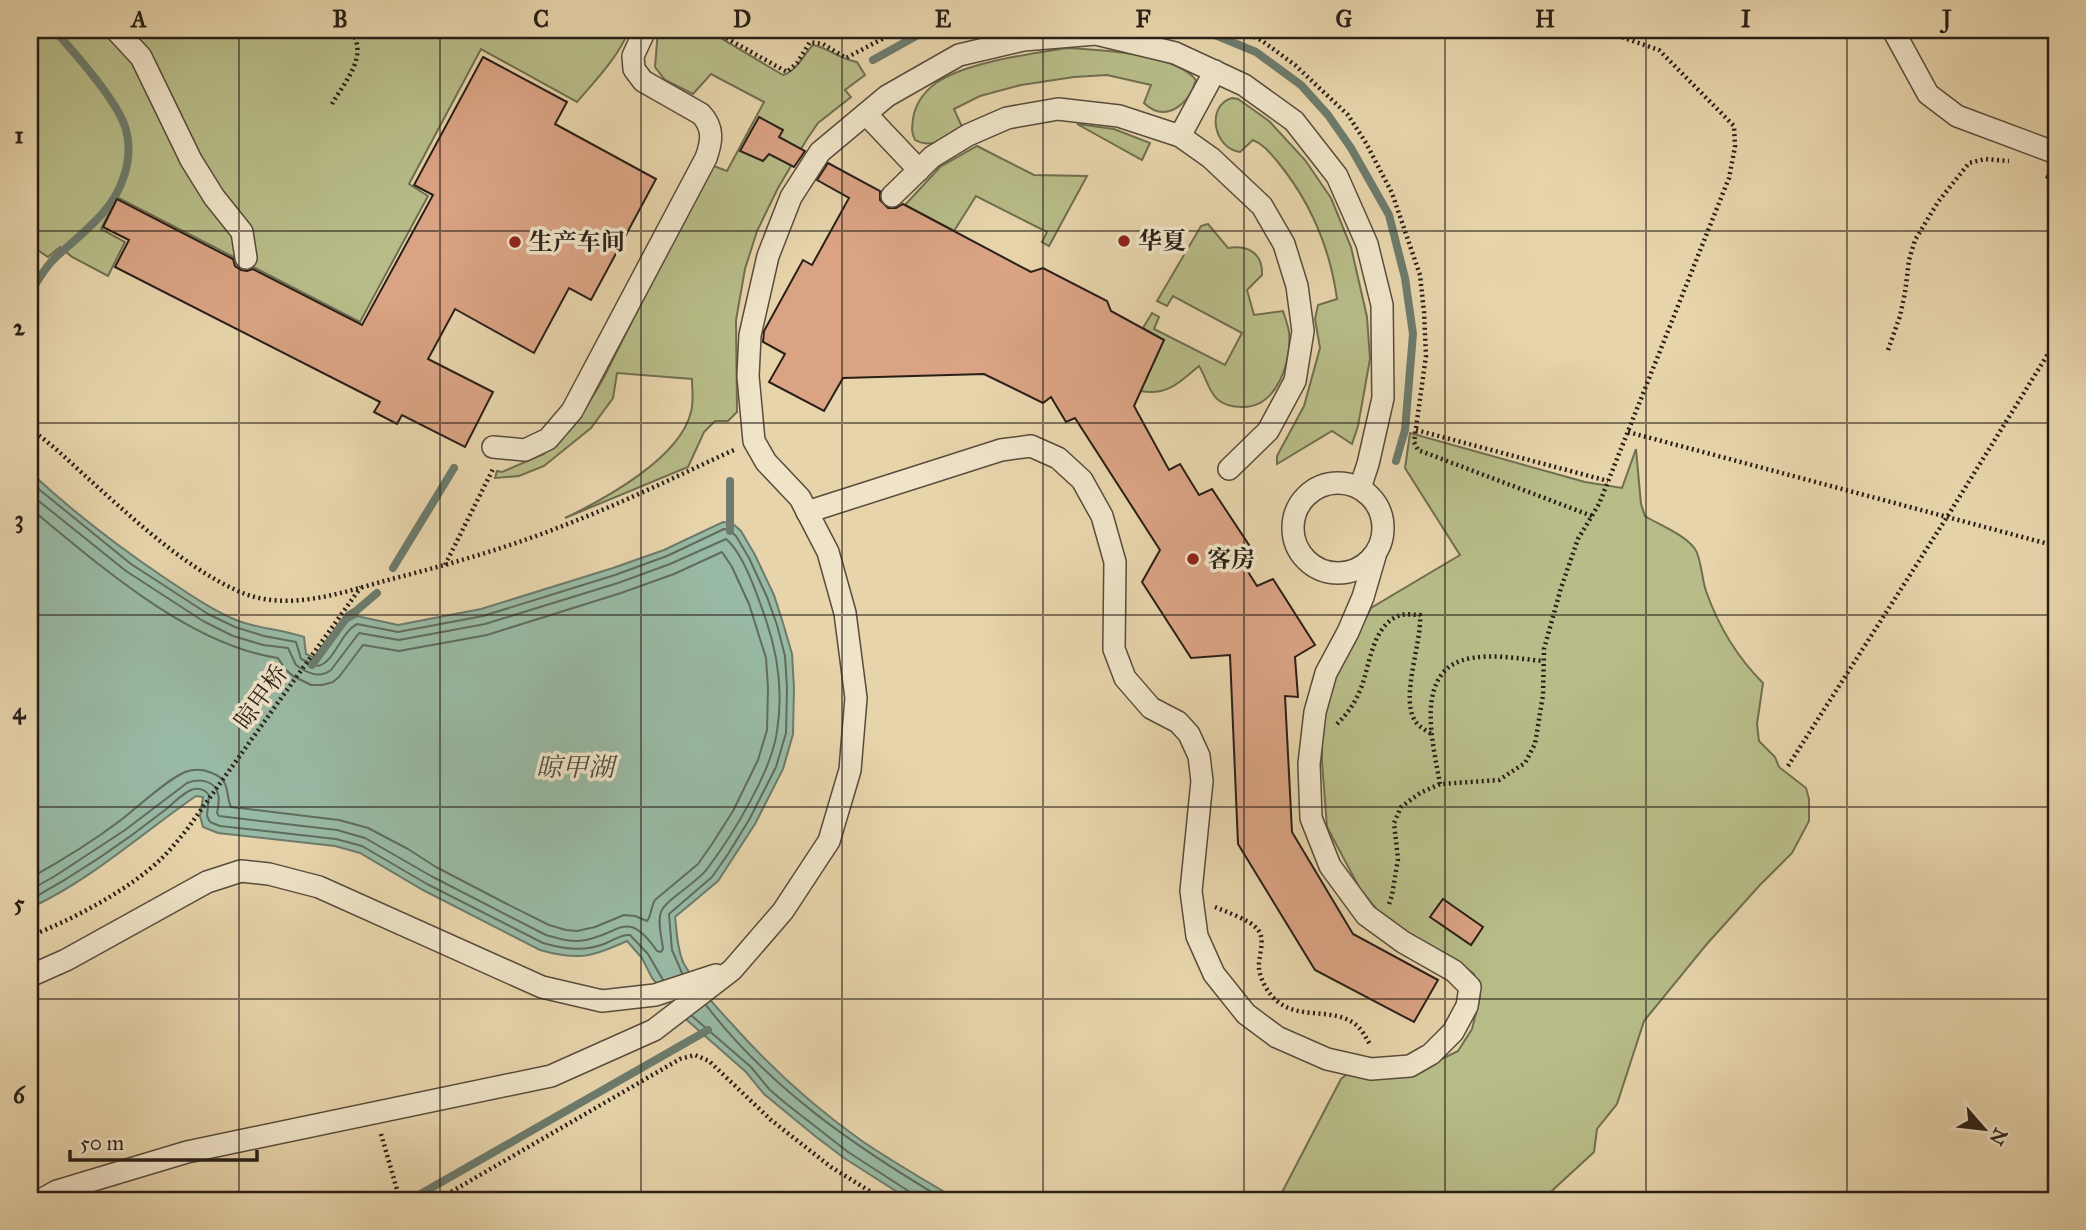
<svg xmlns="http://www.w3.org/2000/svg" width="2086" height="1230" font-family="'IM FELL Great Primer','Noto Serif SC',serif">
<style>
.green{fill:#b7bc88;stroke:#706e50;stroke-width:2}
.water{fill:#98b9a4;stroke:#6c7b6c;stroke-width:2}
.lines{fill:none;stroke-linecap:round;stroke-linejoin:round}
.shore{stroke:#606c5e;stroke-width:2}
.stream{stroke:#6c7b6c;stroke-width:8}
.building{fill:#daa384;stroke:#291f17;stroke-width:2}
.street-casing{stroke:#584c3c;stroke-width:24}
.path{stroke:#291f17;stroke-width:4.5;stroke-dasharray:2 3.5;stroke-linecap:butt}
.street{stroke:#efe3c8;stroke-width:21}
.grid{fill:none;stroke:#291f17;stroke-width:2;stroke-opacity:0.55}
.poi-dot{fill:#8f2418;stroke:#efe3c8;stroke-width:2.5}
.labels{text-anchor:middle;stroke-width:7;stroke-linejoin:round;paint-order:stroke}
.poi-label{font-size:24px;font-weight:bold;fill:#291f17;stroke:#efe3c8;text-anchor:start}
.street-label{font-size:24px;fill:#291f17;stroke:#efe3c8}
.water-label{font-size:26px;font-style:italic;fill:#4a4d41;stroke:#efe3c8}
.neatline{fill:none;stroke:#291f17;stroke-width:2.5}
.grid-label{font-size:23px;text-anchor:middle;font-weight:bold;fill:#291f17}
</style>
<rect width="100%" height="100%" fill="#e7d4ab"/>
<filter id="stains"><feTurbulence type="fractalNoise" baseFrequency=".00286" numOctaves="4"/><feColorMatrix values="0 0 0 0 .2 0 0 0 0 .09 0 0 0 0 .02 0 0 0 .5 -.17"/></filter>
<radialGradient id="worn" r=".72"><stop offset=".6" stop-color="#630" stop-opacity="0"/><stop offset="1" stop-color="#630" stop-opacity=".3"/></radialGradient>
<g class="green">
<path d="M30,30H629C619,56 596,80 577,102L481,49L409,184L428,196L360,322L117,197L101,229L125,242L108,276L72,257L60,247L48,257L30,245Z"/>
<path d="M658,30H707L783,75C797,71 803,55 813,45C829,48 841,60 857,62L865,75L845,90L851,97L818,123L807,139L778,188L757,231L745,269L736,320L737,412L728,421H715L704,432L688,467L565,518C605,499 680,458 691,412C694,401 692,389 692,379L617,373L613,398L591,428L544,466L519,476L495,478L497,471L502,472L544,454L580,418L603,379L711,165L727,171L764,102L711,74L693,94L665,80L655,67Z"/>
<path d="M1067,48C1099,50 1175,53 1196,80C1189,104 1166,124 1144,103L1151,85L1107,75L1074,77L1021,85L980,96L954,109L962,127C947,137 933,150 915,140C911,132 912,128 913,119C915,105 924,92 936,83C966,62 1030,54 1067,48Z"/>
<path d="M1232,98L1238,99L1269,121L1305,160L1331,198L1351,247L1367,317L1370,359L1358,426L1352,444L1332,431L1277,464V456L1304,406L1320,348L1315,319L1318,305L1337,299C1330,248 1310,201 1277,161C1270,153 1263,144 1253,140L1240,152C1214,149 1205,106 1232,98Z"/>
<polygon points="1077,124 1114,129 1150,143 1142,160"/>
<polygon points="977,146 1034,175 1087,176 1049,246 1042,242 1047,232 976,196 954,231 905,205 940,167"/>
<path d="M1208,224L1228,248C1248,245 1263,253 1262,275L1247,290L1254,315L1283,311C1285,318 1288,325 1289,332C1292,361 1277,408 1242,407C1233,407 1224,405 1217,399C1208,390 1206,377 1199,366C1179,383 1167,396 1140,391L1164,340L1143,328L1152,313L1159,317L1154,329L1225,365L1242,333L1173,296L1167,306L1157,301L1201,226Z"/>
<path d="M1410,433L1585,482L1622,488L1636,449L1641,504L1645,516C1661,526 1684,534 1695,549C1701,557 1702,580 1706,591C1718,625 1738,658 1763,683L1757,724L1759,741L1775,757L1779,767L1806,788L1809,799V821L1792,853L1759,886L1706,945L1644,1021L1617,1104L1597,1129L1594,1152L1542,1200H1278L1341,1079L1347,1074L1414,1073L1458,1051L1472,1029L1480,997L1474,974L1460,963L1390,926L1360,889L1327,827L1322,762V724L1338,669L1371,608L1460,555L1405,468Z"/>
</g>
<path class="water" d="M30,472C71,510 116,545 162,576C186,592 210,609 236,620C258,629 282,629 304,637L306,654L319,660L346,622L357,616L398,625L481,609L613,568L664,550L723,522L732,523L741,531L755,555L774,595L783,623L792,654L794,688L793,734L783,769L755,824L718,881L675,917C677,932 677,950 684,964C695,983 716,1007 731,1023C770,1067 814,1107 862,1141C893,1162 926,1181 958,1200H910L844,1158L815,1136L764,1094L746,1072L688,1021L652,978L642,958L627,941C592,957 578,961 540,950L423,890L360,853L335,846L218,833L203,827L200,816L203,797L196,796C141,834 91,880 30,908Z"/>
<g class="lines">
<g class="shore">
<path d="M30,482L131,564L208,614L235,627L264,636L296,642L301,659L318,666C335,662 340,633 357,624L398,632L483,616L615,575L667,556L724,529L729,530L736,536L749,558L767,597L777,625L785,656L787,688L786,733L776,767L749,820L728,854L712,877L669,914L672,950L682,973"/>
<path d="M30,494L126,571L203,621L233,636L263,645L288,648L296,665C307,673 319,679 331,670L359,633L399,640L485,624L618,583L670,564L726,539C744,554 758,597 766,620C778,655 783,694 777,731C772,771 732,836 707,869C698,882 665,900 661,912C657,923 662,938 663,949L661,952L657,951C625,905 620,937 579,941C568,942 557,938 546,935L431,876L365,838L337,830L219,816L217,813C218,807 220,800 218,794C215,780 198,778 187,783L125,830L55,876L30,890"/>
<path d="M30,508C98,564 189,645 278,658L285,669L293,676L311,685H322L333,682L339,677L363,645L399,651L487,635L621,593L674,574L722,552L732,567L749,604L766,658L768,688L767,730L758,760L733,811L712,844L698,864L655,900C651,906 651,917 647,921L635,916L624,915L595,927L577,931L566,930L549,925L505,903L436,867L408,849L368,828L339,820L231,807C225,794 231,780 212,773C203,769 193,769 185,772C165,781 139,806 121,820C92,842 61,861 30,878"/>
<path d="M30,900C77,874 122,844 165,810C173,804 185,790 195,789C202,788 206,791 209,795L207,816L210,822L220,826L336,839L362,846L427,884L543,943C564,949 583,952 604,944C613,941 620,934 630,935L648,954L663,980"/>
<path d="M706,1005C769,1088 857,1148 945,1200"/>
<polyline points="692,1016 751,1067 769,1089 784,1102 848,1152 910,1192 913,1200"/>
</g>
<g class="stream">
<polyline points="1203,30 1256,52 1301,85 1328,115 1351,148 1389,215 1405,278 1413,334 1405,430 1396,461"/>
<polyline points="873,60 927,30"/>
<path d="M30,293C37,282 45,267 55,258C71,243 87,231 102,214C122,192 134,159 126,130C119,102 74,52 54,30"/>
<polyline points="730,481 730,531"/>
<polyline points="393,568 454,468"/>
<polyline points="312,665 348,616 356,611 377,593"/>
<polyline points="410,1200 708,1030"/>
</g>
</g>
<g class="building">
<polygon points="483,57 567,102 555,124 656,179 591,300 569,288 534,353 455,309 428,359 493,392 465,447 402,415 397,424 374,412 380,402 115,267 129,240 103,227 117,199 233,259 235,266 241,270 247,271 253,269 362,325 433,195 414,185"/>
<polygon points="759,117 783,130 779,137 805,151 794,167 769,154 763,161 740,151"/>
<polygon points="828,163 880,191 880,200 888,208 896,208 903,204 1031,272 1043,268 1107,301 1111,311 1164,340 1134,406 1169,470 1180,464 1199,495 1212,489 1251,548 1238,556 1257,586 1273,579 1315,645 1295,657 1298,697 1285,696 1292,832 1353,934 1438,980 1414,1022 1315,970 1238,844 1230,655 1191,658 1142,582 1160,550 1075,418 1066,422 1051,397 1043,403 984,374 843,378 824,411 769,382 785,354 763,342 764,331 803,260 812,265 849,198 817,180"/>
<polygon points="1443,899 1483,927 1471,945 1430,917"/>
</g>
<g class="lines">
<defs>
<g id="street">
<polyline points="116,30 141,57 191,160 214,197 242,232 246,258"/>
<polyline points="1893,30 1928,94 1957,116 2056,153"/>
<polyline points="866,114 919,170"/>
<polyline points="1180,136 1215,71"/>
<polyline points="892,196 932,157 968,135 1007,118 1058,109 1119,116 1180,136 1211,158 1262,206 1284,244 1297,286 1303,331 1295,381 1268,431 1229,469"/>
<path d="M493,447L525,450L548,439L572,411L706,158C712,141 714,128 701,114L643,81L634,69L633,56L645,30"/>
<circle cx="1338" cy="528" r="45"/>
<polyline points="807,512 1001,450 1031,446 1058,458 1082,480 1102,516 1115,562 1114,649 1125,678 1151,708 1178,722 1189,734 1199,756 1202,781 1191,891 1197,936 1214,974 1246,1014 1277,1037 1327,1059 1371,1069 1410,1066 1431,1054 1453,1032 1467,1006 1470,987 1454,971 1403,942 1366,915 1330,866 1311,818 1309,764 1315,712 1326,673 1348,632 1363,597 1375,556"/>
<polyline points="30,976 66,960 207,882 241,871 269,874 319,887 542,987 602,1001 655,995 716,975"/>
<polyline points="41,1200 57,1191 187,1152 551,1076 654,1030 732,970 783,911 829,841 850,770 856,698 845,613 828,552 800,498 766,462 754,441 748,376 750,335 768,256 791,197 820,152 887,96 959,55 1023,40 1096,34 1175,53 1244,85 1294,121 1337,176 1367,244 1382,305 1383,398 1368,464 1360,488"/>
</g>
</defs>
<use href="#street" class="street-casing"/>
<g class="path">
<polyline points="712,30 787,72 797,63 810,42 823,44 846,58 899,30"/>
<polyline points="1239,30 1261,40 1295,65 1348,115 1366,143 1392,193 1420,275 1424,312 1426,356 1414,442 1418,450 1592,516"/>
<path d="M332,104C345,81 370,55 350,30"/>
<polyline points="2046,176 2056,180"/>
<polyline points="1888,350 1900,316 1905,293 1909,260 1915,240 1938,202 1969,163 1985,159 2009,161"/>
<path d="M30,429C49,442 65,457 82,473C128,514 182,566 238,591C286,613 340,593 388,580C451,564 514,546 575,521C629,500 681,474 734,450"/>
<polyline points="1416,430 1608,481"/>
<polyline points="1628,432 2056,546"/>
<polyline points="445,565 493,469"/>
<path d="M1337,724C1348,713 1355,703 1361,688C1370,665 1372,627 1398,616C1405,613 1413,615 1420,615C1422,644 1400,696 1415,721C1419,727 1427,731 1433,735"/>
<polyline points="1788,766 1947,517 2056,341"/>
<path d="M1440,784C1433,743 1412,667 1472,658C1495,654 1521,659 1543,661"/>
<polyline points="1389,904 1392,895 1398,859 1394,823 1401,807 1420,793 1440,784 1499,780 1525,763 1535,744 1543,695 1544,649 1561,588 1578,539 1599,504 1729,178 1735,147 1734,126 1659,50 1601,30"/>
<path d="M1215,907C1226,912 1251,920 1258,930C1266,940 1258,956 1259,968C1260,979 1268,994 1277,1001C1299,1020 1332,1007 1355,1024C1362,1029 1366,1038 1371,1046"/>
<path d="M30,936C72,920 131,889 163,857C172,848 180,838 188,828L361,587"/>
<polyline points="381,1134 400,1200"/>
<polyline points="437,1200 680,1059 695,1055 709,1061 771,1120 831,1167 884,1200"/>
</g>
<use href="#street" class="street"/>
</g>
<path class="grid" d="M239,30V1200M440,30V1200M641,30V1200M842,30V1200M1043,30V1200M1244,30V1200M1445,30V1200M1646,30V1200M1847,30V1200M30,231H2056M30,423H2056M30,615H2056M30,807H2056M30,999H2056"/>
<g class="poi-dot">
<circle cx="1124" cy="241" r="7"/>
<circle cx="515" cy="242" r="7"/>
<circle cx="1193" cy="559" r="7"/>
</g>
<g class="labels">
<g class="poi-label">
<text x="1138" y="249">华夏</text>
<text x="529" y="250">生产车间</text>
<text x="1207" y="567">客房</text>
</g>
<g class="street-label">
<text transform="translate(261 697) rotate(-54)" y="8">晾甲桥</text>
</g>
<g class="water-label">
<text x="575" y="776">晾甲湖</text>
</g>
</g>
<rect width="2086" height="1230" fill="none" stroke="#e7d4ab" stroke-width="77"/>
<g transform="translate(1984 1129) rotate(118)" stroke="#efe3c8" stroke-width="5" paint-order="stroke">
<path d="M0-5L12 26L0 18L-12 26Z" fill="#291f17"/>
<text y="-10" font-size="19" font-weight="bold" text-anchor="middle" fill="#291f17">N</text>
</g>
<path d="M70 1150v10h187v-10" fill="none" stroke="#291f17" stroke-width="3.5"/>
<text x="80" y="1150" font-size="21" fill="#291f17" stroke="#efe3c8" stroke-width="5" paint-order="stroke">50 m</text>
<rect x="38" y="38" width="2010" height="1154" class="neatline"/>
<g class="grid-label">
<text x="139" y="27">A</text>
<text x="340" y="27">B</text>
<text x="541" y="27">C</text>
<text x="742" y="27">D</text>
<text x="943" y="27">E</text>
<text x="1143" y="27">F</text>
<text x="1344" y="27">G</text>
<text x="1545" y="27">H</text>
<text x="1746" y="27">I</text>
<text x="1947" y="27">J</text>
<text x="19" y="143">1</text>
<text x="19" y="335">2</text>
<text x="19" y="527">3</text>
<text x="19" y="719">4</text>
<text x="19" y="911">5</text>
<text x="19" y="1103">6</text>
</g>
<rect width="100%" height="100%" filter="url(#stains)"/>
<rect width="100%" height="100%" fill="url(#worn)"/>
</svg>
